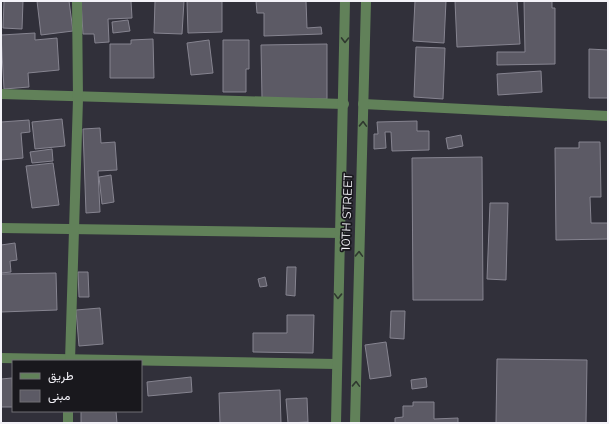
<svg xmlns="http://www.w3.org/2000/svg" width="609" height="424" font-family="Montserrat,Vazirmatn,sans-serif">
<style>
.building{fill:#5c5a65;stroke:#868490}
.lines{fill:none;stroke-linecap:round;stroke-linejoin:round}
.minor{stroke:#618159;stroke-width:10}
.oneway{stroke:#2f382f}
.labels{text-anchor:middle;stroke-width:3.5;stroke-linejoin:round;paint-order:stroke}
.street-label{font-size:12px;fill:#f3f2f8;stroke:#19181d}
</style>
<rect width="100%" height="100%" fill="#31303a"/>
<g class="building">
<polygon points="4,1 23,1 22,29 3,28"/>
<polygon points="37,1 69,1 73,31 41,35"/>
<polygon points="81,1 131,1 132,18 108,19 109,42 95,43 94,34 83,34"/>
<polygon points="155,1 184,1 182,34 154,33"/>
<polygon points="187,1 222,1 222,32 188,33"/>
<polygon points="256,1 306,1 307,28 321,27 322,34 264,36 264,13 257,13"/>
<polygon points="415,1 446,1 444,43 413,41"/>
<polygon points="455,1 517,1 520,44 457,47"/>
<polygon points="524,1 552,1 552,8 555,8 555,64 497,65 497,52 525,52"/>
<polygon points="128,20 130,31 113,33 112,22"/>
<polygon points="35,33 35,40 57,38 59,70 28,73 29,87 4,89 1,35"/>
<polygon points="153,39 154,78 110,78 110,44 131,44 131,40"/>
<polygon points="209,40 213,73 191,75 187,43"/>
<polygon points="223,40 249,40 249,69 246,69 246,92 223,92"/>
<polygon points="327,44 327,99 262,99 261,45"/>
<polygon points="416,47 445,48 443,99 414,97"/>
<polygon points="589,49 608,50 608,98 589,98"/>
<polygon points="541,71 542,92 498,95 497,74"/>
<polygon points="62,119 65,146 35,149 32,122"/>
<polygon points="29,120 30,132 21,133 23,158 1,160 1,122"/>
<polygon points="417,121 417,131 429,131 429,150 392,151 391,132 385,132 386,148 374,149 374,134 378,134 377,122"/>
<polygon points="100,128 101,143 115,142 117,170 98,171 100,212 86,213 83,129"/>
<polygon points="461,135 463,146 448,149 446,138"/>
<polygon points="579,142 600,142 601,197 590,197 591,223 608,223 608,239 556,240 555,148 579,148"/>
<polygon points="52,149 53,161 32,163 30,152"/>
<polygon points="482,157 483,300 413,300 412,158"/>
<polygon points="53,163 59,205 32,208 26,166"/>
<polygon points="111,175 114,202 102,204 99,177"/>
<polygon points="490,203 508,203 506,280 487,279"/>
<polygon points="15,243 17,260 10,261 11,272 1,273 1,245"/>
<polygon points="287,267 296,267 295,296 286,295"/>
<polygon points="78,272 88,272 89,297 79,297"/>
<polygon points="56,273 57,310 1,312 1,274"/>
<polygon points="265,277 267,286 260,287 258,279"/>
<polygon points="100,308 103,344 79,346 76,310"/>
<polygon points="391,311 405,311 404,339 390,338"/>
<polygon points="287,315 314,315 313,353 253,352 253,333 287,333"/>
<polygon points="386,342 391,376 370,379 365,345"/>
<polygon points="497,359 587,360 586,423 496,423"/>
<polygon points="191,377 192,392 148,396 147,382"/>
<polygon points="12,378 13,407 1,407 1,379"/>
<polygon points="426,378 427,387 412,389 411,380"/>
<polygon points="280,390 281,423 220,423 219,393"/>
<polygon points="307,398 308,422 288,423 286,399"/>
<polygon points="413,402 434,402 434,419 458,418 458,423 395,423 395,418 403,417 403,406 413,406"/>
<polygon points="81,411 116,411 117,423 81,423"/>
</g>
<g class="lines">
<g class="minor">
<polyline points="1,94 344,104"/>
<polyline points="363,104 608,116"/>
<polyline points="1,228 340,233"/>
<polyline points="1,358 336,364"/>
<polyline points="70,361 78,99 77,1"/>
<polyline points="68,423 68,411"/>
<polyline points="336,423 345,1"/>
<polyline points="355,423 366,1"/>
</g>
</g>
<defs><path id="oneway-chevron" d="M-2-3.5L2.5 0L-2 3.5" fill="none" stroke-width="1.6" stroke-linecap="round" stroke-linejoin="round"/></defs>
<g class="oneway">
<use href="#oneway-chevron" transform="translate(345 40) rotate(91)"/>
<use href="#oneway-chevron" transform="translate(363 124) rotate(-88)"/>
<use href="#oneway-chevron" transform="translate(359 254) rotate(-88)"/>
<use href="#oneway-chevron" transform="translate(338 296) rotate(92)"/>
<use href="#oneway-chevron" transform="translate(356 384) rotate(-88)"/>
</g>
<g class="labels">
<g class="street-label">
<text transform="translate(347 212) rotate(-88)" y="4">10TH STREET</text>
</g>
</g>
<rect width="609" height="424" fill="none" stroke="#f3f2f8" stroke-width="4"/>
<rect x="12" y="360" width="130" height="52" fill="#19181d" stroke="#706f75"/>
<rect x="20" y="373" width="20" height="6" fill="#618159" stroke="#706f75"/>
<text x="48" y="380" font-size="12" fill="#f3f2f8">طريق</text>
<rect x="20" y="390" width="20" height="12" fill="#5c5a65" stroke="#706f75"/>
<text x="48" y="400" font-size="12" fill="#f3f2f8">مبنى</text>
</svg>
